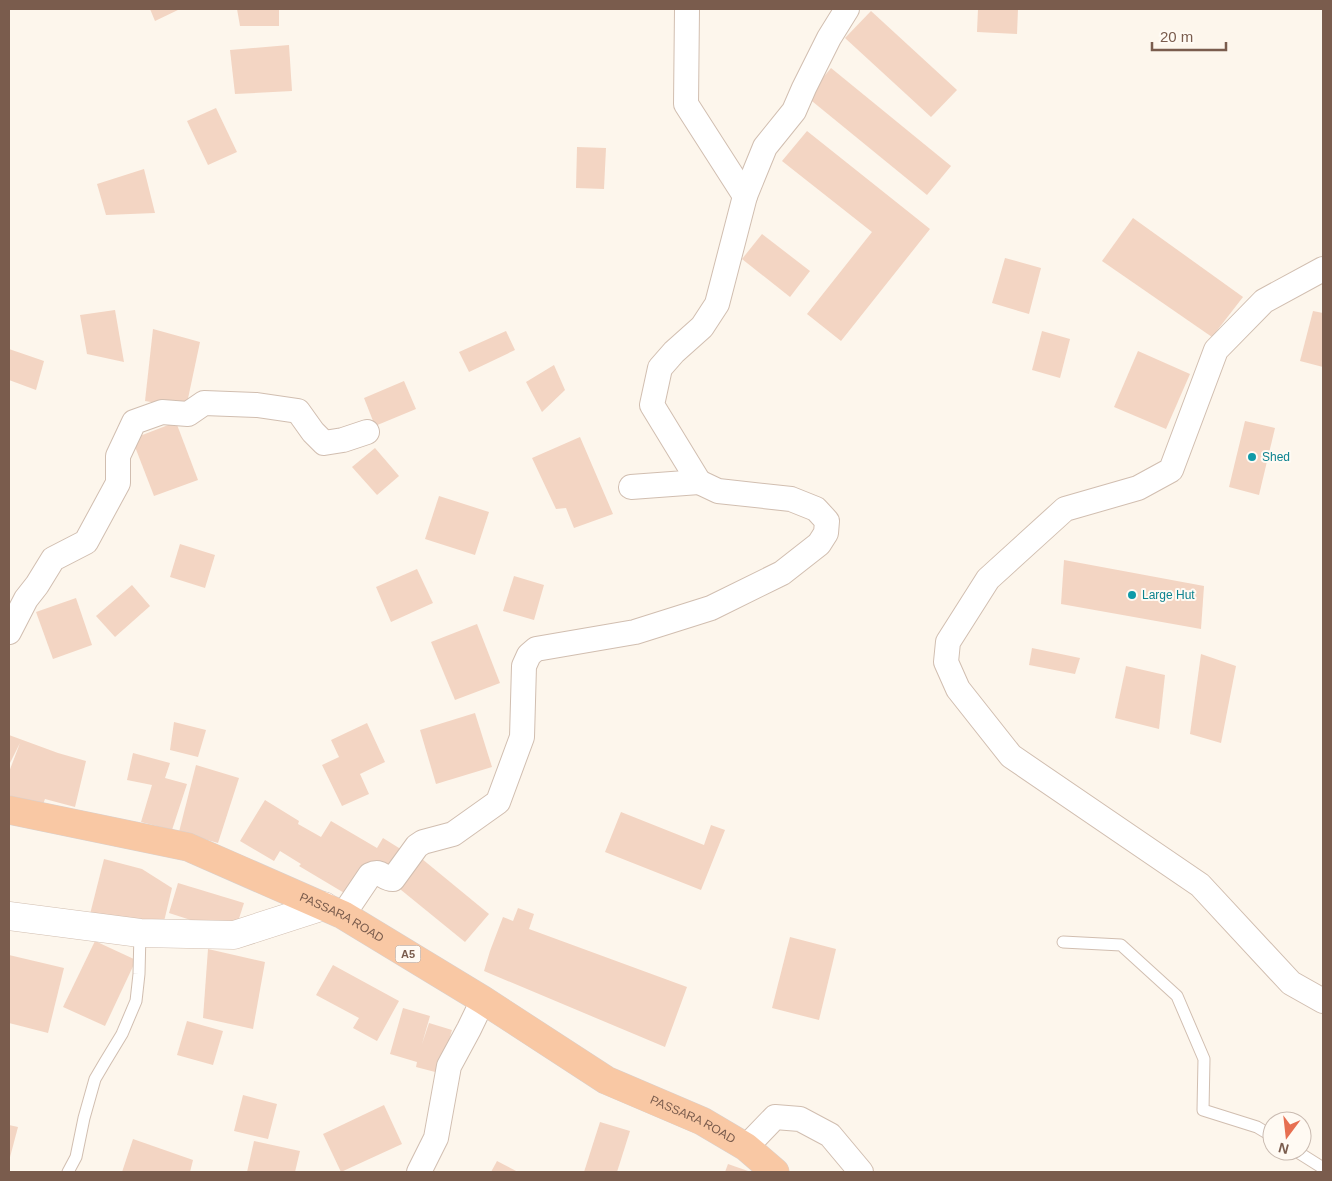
<svg xmlns="http://www.w3.org/2000/svg" width="1332" height="1181" font-family="Helvetica,sans-serif">
<style>
.building{fill:#f3d5c3}
.lines{fill:none;stroke-linecap:round;stroke-linejoin:round}
.service-casing{stroke:#d1beb0;stroke-width:13}
.minor-casing{stroke:#d1beb0;stroke-width:26}
.tertiary-casing{stroke:#d1beb0;stroke-width:29}
.trunk-casing{stroke:#dad1cd;stroke-width:29}
.service{stroke:#fff;stroke-width:11}
.minor{stroke:#fff;stroke-width:24}
.tertiary{stroke:#fff;stroke-width:28}
.trunk{stroke:#f9c8a4;stroke-width:28}
.culture-dot{fill:#0f9aa8;stroke:#fffaf3;stroke-width:2}
.labels{text-anchor:middle;stroke-width:4;stroke-linejoin:round;paint-order:stroke}
.shield{fill:#fffaf3;stroke:#a28b7f;stroke-width:1}
.shield-label{font-size:11px;font-weight:bold;fill:#7a5c4d}
.culture-label{font-size:12px;fill:#0d838f;stroke:#fffaf3;text-anchor:start}
.street-label{font-size:12px;fill:#7a5c4d;stroke:#fffaf3}
</style>
<rect width="100%" height="100%" fill="#fdf6ec"/>
<g class="building">
<polygon points="150,9 180,9 155,21"/>
<polygon points="237,9 279,9 279,26 240,26"/>
<polygon points="978,9 1018,9 1017,34 977,32"/>
<polygon points="871,11 957,90 931,117 845,38"/>
<polygon points="289,45 292,91 235,94 230,50"/>
<polygon points="831,68 951,166 927,195 807,97"/>
<polygon points="216,108 237,152 208,165 187,121"/>
<polygon points="807,131 930,229 841,341 807,314 872,232 782,161"/>
<polygon points="577,147 606,148 604,189 576,188"/>
<polygon points="144,169 155,213 106,215 97,184"/>
<polygon points="1133,218 1243,297 1212,337 1102,261"/>
<polygon points="762,234 810,271 790,297 742,259"/>
<polygon points="1005,258 1041,268 1029,314 992,303"/>
<polygon points="115,310 124,362 87,354 80,315"/>
<polygon points="1313,311 1323,313 1323,367 1300,361"/>
<polygon points="153,329 200,342 186,408 145,401"/>
<polygon points="506,331 515,350 469,372 459,352"/>
<polygon points="1042,331 1070,339 1060,378 1032,370"/>
<polygon points="9,349 44,361 36,390 9,380"/>
<polygon points="1138,351 1190,374 1166,429 1114,407"/>
<polygon points="554,365 565,390 542,412 526,382"/>
<polygon points="404,381 416,409 375,426 364,398"/>
<polygon points="1245,421 1275,428 1259,495 1229,487"/>
<polygon points="176,422 198,480 154,496 132,439"/>
<polygon points="580,437 613,514 574,528 566,508 556,509 532,458"/>
<polygon points="375,448 399,476 377,495 352,467"/>
<polygon points="439,496 489,512 475,555 425,539"/>
<polygon points="180,544 215,555 205,588 170,577"/>
<polygon points="1064,560 1204,586 1201,629 1061,604"/>
<polygon points="417,569 433,603 391,622 376,587"/>
<polygon points="514,576 544,585 534,620 503,611"/>
<polygon points="132,585 150,606 115,637 96,616"/>
<polygon points="76,598 92,645 53,659 36,612"/>
<polygon points="477,624 500,683 455,700 431,642"/>
<polygon points="1032,648 1080,658 1075,674 1029,665"/>
<polygon points="1201,654 1236,666 1221,743 1190,734"/>
<polygon points="1126,666 1165,675 1159,729 1115,718"/>
<polygon points="475,713 492,767 436,784 420,730"/>
<polygon points="174,722 206,730 198,757 170,750"/>
<polygon points="367,723 385,762 360,774 369,794 342,806 322,765 339,757 331,740"/>
<polygon points="9,735 58,753 86,761 75,807 45,799 42,807 9,797 9,772 20,743 9,765"/>
<polygon points="133,753 170,763 165,778 187,784 172,830 141,822 152,785 127,780"/>
<polygon points="196,765 239,778 218,843 179,832"/>
<polygon points="265,800 299,821 298,824 321,837 331,821 377,848 383,838 407,853 351,897 299,866 301,864 280,851 274,861 240,841"/>
<polygon points="621,812 704,845 711,825 725,830 701,890 605,852"/>
<polygon points="416,854 489,914 465,942 395,885"/>
<polygon points="104,859 142,869 172,888 161,934 87,926"/>
<polygon points="178,883 244,903 234,934 169,913"/>
<polygon points="518,908 534,914 529,929 687,987 665,1047 484,971 490,951 503,917 513,921"/>
<polygon points="790,937 836,949 819,1020 772,1008"/>
<polygon points="95,941 136,960 105,1026 63,1007"/>
<polygon points="208,949 265,962 253,1029 203,1018"/>
<polygon points="9,955 64,968 48,1033 9,1023"/>
<polygon points="333,965 399,1001 377,1041 353,1028 359,1018 316,995"/>
<polygon points="403,1008 430,1016 422,1044 429,1023 452,1030 439,1073 416,1067 417,1062 390,1054"/>
<polygon points="187,1021 223,1031 213,1065 177,1055"/>
<polygon points="243,1095 277,1104 268,1139 234,1131"/>
<polygon points="384,1105 402,1144 341,1172 323,1134"/>
<polygon points="600,1122 630,1131 617,1172 584,1172"/>
<polygon points="9,1125 18,1127 9,1161"/>
<polygon points="133,1139 193,1160 190,1172 122,1172"/>
<polygon points="254,1141 300,1151 295,1172 247,1172"/>
<polygon points="497,1161 518,1172 491,1172"/>
<polygon points="728,1164 748,1171 747,1172 725,1172"/>
</g>
<g class="lines">
<defs>
<g id="service">
<polyline points="1063,942 1121,945 1177,996 1204,1059 1203,1110 1257,1127 1272,1136"/>
<polyline points="1296,1151 1323,1168"/>
<polyline points="68,1172 76,1157 84,1118 95,1079 105,1062 122,1034 136,1001 139,974 140,933"/>
</g>
<g id="minor">
<polyline points="745,196 765,147 794,111 804,88 829,38 847,9"/>
<polyline points="1323,269 1264,301 1216,350 1171,470 1138,488 1065,509 988,579 948,642 946,662 958,689 1011,756 1200,885 1291,983 1323,1001"/>
<polyline points="631,487 699,482 652,405 660,368 674,352 702,327 717,304 745,196 686,104 687,9"/>
<polyline points="9,632 26,599 37,585 53,559 86,542 118,483 118,456 134,422 162,412 188,414 204,403 257,405 298,411 313,432 324,443 343,440 367,432"/>
<path d="M343,915L370,875C382,869 382,879 393,879L417,846L423,842L453,834L498,802L522,737L524,666L529,655L536,649L635,632L711,608L782,573L819,544L826,533L827,521L816,509L791,499L718,491L699,482"/>
<polyline points="746,1147 775,1117 800,1119 830,1135 861,1172"/>
<polyline points="419,1172 436,1138 449,1066 469,1029 483,1000"/>
</g>
<polyline id="tertiary" points="9,916 140,933 234,935 324,906"/>
<g id="trunk">
<path id="s1" d="M9,810L188,847L343,915L483,1000L606,1080L702,1121L746,1147L775,1172"/>
</g>
</defs>
<use href="#service" class="service-casing"/>
<use href="#minor" class="minor-casing"/>
<use href="#tertiary" class="tertiary-casing"/>
<use href="#trunk" class="trunk-casing"/>
<use href="#service" class="service"/>
<use href="#minor" class="minor"/>
<use href="#tertiary" class="tertiary"/>
<use href="#trunk" class="trunk"/>
</g>
<g class="culture-dot">
<circle cx="1252" cy="457" r="5"/>
<circle cx="1132" cy="595" r="5"/>
</g>
<g class="labels">
<rect class="shield" x="395.5" y="945.5" width="25" height="17" rx="4"/>
<g class="shield-label">
<text x="408" y="958">A5</text>
</g>
<g class="culture-label">
<text x="1262" y="461">Shed</text>
<text x="1142" y="599">Large Hut</text>
</g>
<g class="street-label">
<text dy="4" stroke="none"><textPath href="#s1" startOffset="352">PASSARA ROAD</textPath></text>
<text dy="4" stroke="none"><textPath href="#s1" startOffset="758">PASSARA ROAD</textPath></text>
</g>
</g>
<rect width="1332" height="1181" fill="none" stroke="#7a5c4d" stroke-width="20"/>
<g transform="translate(1287 1136) rotate(195)"><circle r="24" fill="#fffaf3" stroke="#cabbb1"/>
<path d="M0-4L9 19L0 12L-9 19Z" fill="#e76f51"/>
<text y="-8" font-size="14" font-weight="bold" text-anchor="middle" fill="#7a5c4d">N</text>
</g>
<path d="M1152 42v8h74v-8" fill="none" stroke="#7a5c4d" stroke-width="2.5"/>
<text x="1160" y="42" font-size="15" fill="#7a5c4d" stroke="#fffaf3" stroke-width="4" paint-order="stroke">20 m</text>
</svg>
